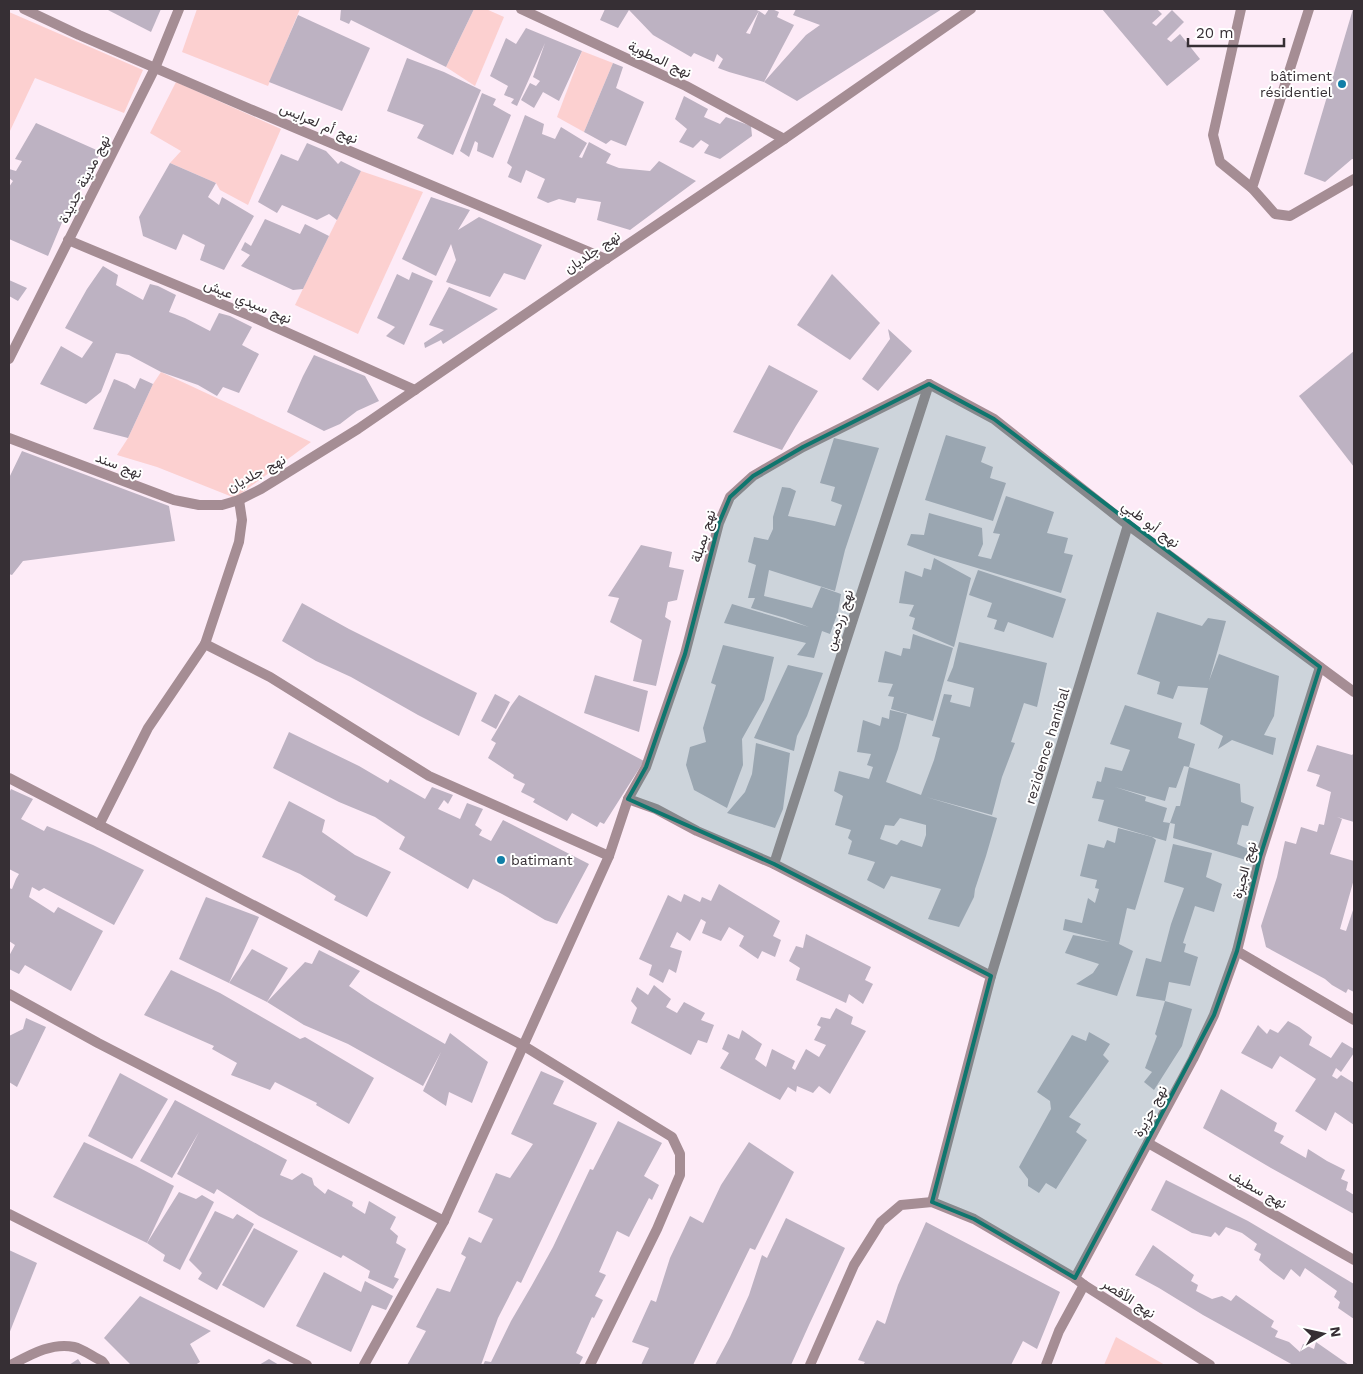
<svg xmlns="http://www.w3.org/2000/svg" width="1363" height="1374" font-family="'Work Sans',Vazirmatn,sans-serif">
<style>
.green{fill:#fcd0d0}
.building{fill:#bdb2c2;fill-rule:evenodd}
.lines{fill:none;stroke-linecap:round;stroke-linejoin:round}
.minor{stroke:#a58d94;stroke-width:10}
.marked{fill:#0f766e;fill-opacity:0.2;stroke:#0f766e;stroke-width:4;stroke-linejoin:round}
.poi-dot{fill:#107fa7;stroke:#fff;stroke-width:2}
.labels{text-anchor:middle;stroke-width:4;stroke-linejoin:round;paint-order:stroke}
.street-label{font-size:14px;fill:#362f34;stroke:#fff}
.poi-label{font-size:14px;fill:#362f34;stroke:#fff;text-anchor:end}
</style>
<rect width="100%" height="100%" fill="#fdebf7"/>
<g class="green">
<polygon points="197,9 300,9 268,86 182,52"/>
<polygon points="474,9 486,9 504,17 475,86 446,67"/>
<polygon points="9,12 143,70 124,113 35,78 9,133"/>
<polygon points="582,51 613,63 584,132 557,117"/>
<polygon points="176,82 281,129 248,205 220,190 216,183 170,163 181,151 150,133"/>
<polygon points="361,171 423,192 358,334 295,305"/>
<polygon points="161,372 311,442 235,498 157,467 117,455 128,438 153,384"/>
<polygon points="1116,1337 1165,1365 1104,1365"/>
</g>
<g class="building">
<polygon points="106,9 161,9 151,32"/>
<polygon points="341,9 474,9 446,67 351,20 349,24 340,20"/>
<polygon points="605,9 754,9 759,11 746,33 750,34 759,11 765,15 769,9 772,9 779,12 777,17 794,25 764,82 729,72 718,68 723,59 717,54 714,62 694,53 691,57 653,35 629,10 618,28 600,20"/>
<polygon points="796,9 942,9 797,101 764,82 806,35 820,25 793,15"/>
<polygon points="1102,9 1157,9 1162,14 1152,23 1156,26 1172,10 1184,22 1167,39 1171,42 1180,34 1200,59 1167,86"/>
<polygon points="1353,9 1354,9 1354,159 1352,159 1325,182 1304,174"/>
<polygon points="298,15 370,48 342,111 269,82"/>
<polygon points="526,28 582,51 559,101 543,92 534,108 521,100 530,83 536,86 540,81 533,77 545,43 517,106 511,103 514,99 504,95 508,86 490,76 506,38 516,44"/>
<polygon points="407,58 444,72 481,90 453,155 417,138 424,125 387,111"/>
<polygon points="613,63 623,67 616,88 644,102 626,146 611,140 606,144 584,132"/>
<polygon points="482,93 496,99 493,105 511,115 493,158 477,151 478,143 475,141 469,157 460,151"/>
<polygon points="684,96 708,109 704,117 720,124 726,117 751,126 752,136 720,159 704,153 709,145 701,140 693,148 679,142 687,129 675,119"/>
<polygon points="525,115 544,124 542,134 555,139 561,127 587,143 579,157 582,158 589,142 611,154 606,163 619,168 650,171 659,161 696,181 630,230 597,220 601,202 577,198 575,203 559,199 548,203 537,198 545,179 526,170 521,183 508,177 512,167 507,163"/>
<polygon points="36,123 101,152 63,220 48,256 9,239 9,187 13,181 9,178 9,169 16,171 22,161 15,159"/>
<polygon points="307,143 326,151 338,164 341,161 361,171 337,220 329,214 317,220 282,205 277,213 258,202 281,154 298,161"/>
<polygon points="170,163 216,183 208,197 219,205 222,197 254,216 224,270 200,260 205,245 183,234 176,250 143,236 139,217"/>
<polygon points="431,197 470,210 458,230 479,217 542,245 525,280 504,273 490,297 446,282 456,260 451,244 436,276 402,259"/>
<polygon points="265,219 300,234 305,224 329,236 303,289 293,290 241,266 250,255 241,250 245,242 251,246"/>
<polygon points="103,266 118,275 116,285 143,300 150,284 158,286 176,295 169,312 185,318 210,331 219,313 230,316 252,327 242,345 259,354 239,393 223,387 217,396 198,385 161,372 129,355 116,353 101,392 86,404 40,384 61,346 82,358 93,342 65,328 87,289"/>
<polygon points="412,272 433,281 404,345 386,336 395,327 377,318 397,274 409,280"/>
<polygon points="832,274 880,323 850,360 797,325"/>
<polygon points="9,280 27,288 18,301 9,296"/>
<polygon points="449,287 498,309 443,344 441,340 425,348 424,343 444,330 429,325"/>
<polygon points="888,329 912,351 878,391 862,379 890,339"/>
<polygon points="1354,351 1354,467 1299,396"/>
<polygon points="314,355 365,376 379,401 357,411 340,424 324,431 287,412 303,376"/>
<polygon points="769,365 818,391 796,426 782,450 733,432"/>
<polygon points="140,378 153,384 128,438 93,429 114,379 127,384 135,389"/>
<polygon points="946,435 986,447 981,462 993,467 990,478 1006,483 993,521 925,500"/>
<polygon points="834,438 879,448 845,550 835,591 769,570 764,596 812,608 821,587 841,594 838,612 830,634 822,631 814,658 797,655 806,643 724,623 732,604 809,627 785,618 751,608 755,598 748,598 756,565 748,562 754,537 768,540 773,529 773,517 782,487 790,488 796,491 788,516 814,521 835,526 842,505 831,501 835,487 820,483"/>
<polygon points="22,451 169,506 175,541 23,561 12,575 9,574 9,478"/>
<polygon points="1006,496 1054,512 1047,533 1068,538 1064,553 1073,555 1061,593 934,555 907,545 911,534 924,535 929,513 982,528 983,544 978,556 991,559 1000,534 993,533"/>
<polygon points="641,545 672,552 669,567 684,570 677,600 668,602 665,617 671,621 656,686 633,681 642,640 610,622 619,598 608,596"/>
<polygon points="934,558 971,578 954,647 912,629 915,618 909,616 914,605 899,603 905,571 922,577 924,568 931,570"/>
<polygon points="978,570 1066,599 1053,638 1008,622 1004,632 994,629 997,620 987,617 992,603 969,595"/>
<polygon points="302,603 349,629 477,693 459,736 418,715 351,677 316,661 282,641"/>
<polygon points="1157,612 1202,626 1208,618 1226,621 1209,681 1219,654 1279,676 1274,716 1264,735 1276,738 1273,755 1232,740 1218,749 1223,736 1200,724 1208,688 1178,686 1173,699 1157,694 1160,682 1137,674"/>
<polygon points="913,634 953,648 933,721 891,709 894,697 888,696 893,684 878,682 885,651 901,656 903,648 910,649"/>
<path d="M959,642L1047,663L1037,707L1024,703L1011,742L1015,743L1002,777L992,815L926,797L997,818L986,856L975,889L974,897L959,927L928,919L941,889L891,876L884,889L867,880L875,862L848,854L852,841L848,838L851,830L835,825L843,796L834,791L839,771L869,779L873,767L867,765L871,754L857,752L863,720L880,726L882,717L889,719L890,710L907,714L898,749L886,782L921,795L934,760L940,738L932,736L944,694L952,695L950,702L970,707L974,688L947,681L953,667ZM900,818L926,825V835L922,847L901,840L897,845L880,839L885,825L894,826Z"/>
<polygon points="723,645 774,657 764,700 742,739 743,765 727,808 694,790 686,765 690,747 706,742 703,728 716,685 711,683"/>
<polygon points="788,665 823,673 807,716 797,736 794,751 754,738"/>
<polygon points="595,675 648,691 639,732 584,713"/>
<polygon points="495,694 510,702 496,729 481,721"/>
<polygon points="519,695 644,761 604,824 600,822 597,827 572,813 567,821 533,802 535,799 521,792 525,784 513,778 514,775 488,758 496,743 491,740 511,706"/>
<polygon points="1125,705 1182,723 1178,738 1195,744 1189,767 1184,766 1176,788 1169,787 1165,801 1115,787 1146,797 1145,801 1167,808 1163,822 1170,823 1176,806 1180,806 1189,767 1240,784 1241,802 1254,807 1248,826 1242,825 1237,844 1248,849 1246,860 1173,838 1175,824 1170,823 1166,841 1098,821 1104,800 1092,798 1097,781 1101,782 1105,767 1122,771 1130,750 1110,744"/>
<polygon points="289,732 359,766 388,783 390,779 425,799 432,787 453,795 448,804 444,800 438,809 460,819 467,803 483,809 475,825 482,830 479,835 491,841 503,820 589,864 557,924 545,920 502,894 473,879 468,889 399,849 405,837 375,817 339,802 273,768"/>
<polygon points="756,743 790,753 783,809 775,828 727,813 745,792 752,774"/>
<polygon points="1317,745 1352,755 1354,753 1354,822 1337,817 1342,819 1330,854 1354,861 1354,879 1340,929 1346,931 1354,907 1354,992 1348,989 1346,993 1332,985 1325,979 1266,947 1261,926 1277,877 1285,841 1296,844 1301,827 1317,832 1319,824 1324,825 1331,792 1316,786 1320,775 1307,771"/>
<polygon points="11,789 33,799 21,819 44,831 47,826 93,845 144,870 114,925 44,888 39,891 32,887 29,897 54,913 58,907 103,931 71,991 25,965 19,974 9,969 9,956 15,945 9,941 9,888 12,889 16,879 19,874 9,869 9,793"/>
<polygon points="289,801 325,820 322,832 355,855 391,872 367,917 334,900 336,896 300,874 262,857"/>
<polygon points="1118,828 1152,837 1156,840 1135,910 1127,908 1119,944 1133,951 1117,996 1076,984 1093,973 1099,964 1065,953 1073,935 1110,942 1063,930 1065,919 1082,923 1088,898 1095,903 1099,889 1095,888 1097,880 1080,876 1088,844 1104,848 1107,840 1115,843"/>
<polygon points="1173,844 1212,853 1206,877 1222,884 1214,912 1195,906 1183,943 1186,944 1184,952 1198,957 1190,986 1169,982 1165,1001 1136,996 1146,958 1161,962 1171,924 1184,888 1164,882"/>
<polygon points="719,884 780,921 773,936 781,940 775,957 762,951 758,959 739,946 744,936 729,927 721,941 702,933 706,922 701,919 690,941 677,932 670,947 682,951 676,973 669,969 663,983 649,975 652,965 639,959 668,895 681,902 684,894 700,902 702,897 711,901"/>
<polygon points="206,897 259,917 229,983 179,959"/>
<polygon points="806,934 871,967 865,980 873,984 863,1004 849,994 846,1003 796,980 800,968 789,961 796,946 803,948"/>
<polygon points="252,949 288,968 267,1002 229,983"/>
<polygon points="319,950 360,971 349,986 371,1001 445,1044 450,1033 488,1062 472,1103 449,1092 446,1106 423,1091 441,1052 423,1086 348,1044 304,1025 267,1002 305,962 312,964"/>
<polygon points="171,970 220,993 300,1039 305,1037 374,1078 349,1124 316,1105 317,1103 275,1082 270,1090 231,1075 237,1063 212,1049 214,1046 144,1015"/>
<polygon points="654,985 671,999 666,1007 677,1013 684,1002 705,1013 701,1020 714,1025 707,1043 698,1040 691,1055 631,1023 637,1008 631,1001 637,987 648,995"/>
<polygon points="1165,1001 1192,1009 1182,1046 1154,1090 1144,1082 1152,1072 1145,1068 1157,1036 1155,1034"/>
<polygon points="836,1008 853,1017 851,1024 866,1031 830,1094 819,1086 813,1093 797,1086 796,1092 788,1087 780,1100 720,1068 729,1053 722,1049 728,1034 739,1039 742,1030 762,1044 755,1059 766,1067 772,1049 795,1061 792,1068 795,1070 806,1049 819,1057 826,1045 814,1040 821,1027 817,1025 821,1017 830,1019"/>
<polygon points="26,1018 46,1027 17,1087 9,1082 9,1036 23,1029"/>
<polygon points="1288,1021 1299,1027 1312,1037 1309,1045 1331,1058 1342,1042 1354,1049 1354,1053 1341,1072 1336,1068 1332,1076 1337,1079 1341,1075 1354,1083 1354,1125 1335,1112 1326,1131 1295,1111 1316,1079 1280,1056 1272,1069 1241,1053 1258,1025 1267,1034 1270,1029 1278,1033"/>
<polygon points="1089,1032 1110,1044 1103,1055 1109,1061 1069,1117 1081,1124 1076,1132 1087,1140 1056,1189 1046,1183 1039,1193 1028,1186 1028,1179 1019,1167 1051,1109 1050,1101 1037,1092 1072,1035 1086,1041"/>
<polygon points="541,1071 564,1081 553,1104 597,1123 521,1283 517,1281 498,1318 481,1365 407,1365 426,1331 416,1327 437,1288 450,1292 466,1257 461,1254 469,1237 481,1243 493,1219 478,1212 496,1173 510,1178 533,1144 511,1134"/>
<polygon points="120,1073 168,1099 132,1159 88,1136"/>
<polygon points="1221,1089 1277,1123 1274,1131 1284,1136 1280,1143 1306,1158 1308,1149 1327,1161 1345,1170 1341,1179 1348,1182 1346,1190 1354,1195 1354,1214 1271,1168 1203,1128"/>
<polygon points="175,1100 287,1160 280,1175 292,1180 302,1173 312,1178 314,1185 325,1194 328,1189 353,1202 352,1206 365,1214 369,1201 396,1217 390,1229 398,1236 396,1243 406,1249 394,1277 399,1279 393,1289 368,1278 370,1271 343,1255 341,1258 259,1216 217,1189 214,1194 177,1174 199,1132 172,1178 140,1161"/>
<polygon points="618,1121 662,1143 644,1176 659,1185 652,1200 649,1198 629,1237 617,1231 599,1272 606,1275 595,1296 603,1300 594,1318 592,1317 576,1353 583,1357 579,1365 483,1365 485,1361 491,1362 511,1321 532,1285 553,1247 590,1169 593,1170"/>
<polygon points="84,1142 136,1166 174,1186 147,1243 53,1197"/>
<polygon points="749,1142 794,1172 755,1250 750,1248 693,1365 641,1365 649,1348 632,1342 651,1300 656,1302 670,1258 690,1216 703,1223 721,1185"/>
<polygon points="1166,1180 1248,1221 1354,1284 1354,1319 1338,1308 1340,1302 1334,1297 1337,1291 1305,1268 1300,1277 1291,1269 1284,1280 1273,1272 1259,1260 1261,1254 1254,1250 1257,1244 1242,1233 1226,1227 1219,1236 1215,1232 1211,1237 1192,1233 1151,1210"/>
<polygon points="179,1192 196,1199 202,1195 214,1202 180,1270 163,1261 165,1255 147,1243"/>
<polygon points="215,1211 233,1219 237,1214 254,1224 217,1290 198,1279 202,1273 189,1260"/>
<polygon points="786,1218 845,1248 809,1325 791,1365 715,1365 730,1337 749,1295 762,1255 767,1258"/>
<polygon points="926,1222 1060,1292 1037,1349 1023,1341 1011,1365 863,1365 865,1362 858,1360 877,1320 885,1324 898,1285"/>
<polygon points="254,1228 298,1251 264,1308 222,1285"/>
<polygon points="1153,1245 1194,1275 1191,1281 1198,1285 1196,1291 1212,1299 1222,1296 1231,1301 1236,1295 1274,1321 1271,1327 1278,1331 1275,1337 1289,1342 1300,1352 1303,1344 1314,1349 1316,1342 1349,1365 1293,1365 1203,1315 1159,1288 1135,1275"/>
<polygon points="9,1250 37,1263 9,1334"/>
<polygon points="324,1272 361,1292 365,1281 393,1296 386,1310 372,1305 351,1352 296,1326"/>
<polygon points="140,1296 211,1331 190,1344 200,1362 195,1365 131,1365 104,1338"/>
<polygon points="78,1359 82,1365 69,1365"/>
<polygon points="269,1359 279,1365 259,1365"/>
</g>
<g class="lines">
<g class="minor">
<polyline points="24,9 79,35 250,109 606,259"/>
<polyline points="521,9 686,86 784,139"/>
<polyline points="1241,9 1213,135 1220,162 1252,188"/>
<polyline points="1309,9 1252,188 1275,214 1290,216 1354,179"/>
<polyline points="68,240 255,318 415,390"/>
<polyline points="9,359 155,68 179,9"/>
<polyline points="929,384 994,419 1128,525 1354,692"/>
<polyline points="9,438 174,500 199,505 222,505 239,500 261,489 358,429 606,259 784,139 971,9"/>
<polyline points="205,644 239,542 242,520 239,500"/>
<polyline points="1320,667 1260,857 1237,951 1354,1020"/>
<polyline points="9,778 524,1046 672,1137 680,1154 680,1175 657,1229 590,1365"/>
<polyline points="628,799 656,809 697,831 774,864 991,976 932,1202"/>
<polyline points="99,825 148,728 205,644 270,677 429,776 609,856"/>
<polyline points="774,864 929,384"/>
<polyline points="991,976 1128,525"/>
<polyline points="9,994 98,1043 444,1221"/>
<polyline points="1148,1143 1354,1260"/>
<polyline points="9,1214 307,1365"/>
<polyline points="1075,1278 1193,1059 1214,1015 1237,951"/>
<path d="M11,1365C30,1355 52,1342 74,1347C83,1349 93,1357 102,1361L105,1365"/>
<polyline points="364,1365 444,1221 609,856 628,799 646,767 685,654 719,523 730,497 753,476 803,447 929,384"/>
<polyline points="810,1365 854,1265 881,1222 901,1205 932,1202 974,1219 1075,1278 1084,1285"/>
<polyline points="1046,1365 1059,1331 1084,1285 1210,1365"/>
</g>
</g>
<path class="marked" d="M929,384L994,419L1320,667L1260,857L1237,951L1214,1015L1075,1278L974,1219L932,1202L991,976L774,864L628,799L646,767L685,654L719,523L730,497L753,476L803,447Z"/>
<g class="poi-dot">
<circle cx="1342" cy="84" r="5"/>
<circle cx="501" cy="860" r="5"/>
</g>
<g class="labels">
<g class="street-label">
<text transform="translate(660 59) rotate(25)" y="5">نهج المطوية</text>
<text transform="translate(319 123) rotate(23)" y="5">نهج أم لعرايس</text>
<text transform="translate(84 179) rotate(-63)" y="5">نهج مدينة جديدة</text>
<text transform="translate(592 252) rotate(-34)" y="5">نهج جلديان</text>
<text transform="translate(248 301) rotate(23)" y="5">نهج سيدي عيش</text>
<text transform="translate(119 465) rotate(21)" y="5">نهج سند</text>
<text transform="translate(256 473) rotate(-28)" y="5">نهج جلديان</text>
<text transform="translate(1151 524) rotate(37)" y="5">نهج أبو ظبي</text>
<text transform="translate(703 536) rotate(-73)" y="5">نهج بمبلة</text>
<text transform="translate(839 620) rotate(-72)" y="5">نهج زردمين</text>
<text transform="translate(1047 746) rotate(-73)" y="5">rezidence hanibal</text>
<text transform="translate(1244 870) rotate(-75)" y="5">نهج الجيزة</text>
<text transform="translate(1150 1111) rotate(-62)" y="5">نهج جزيرة</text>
<text transform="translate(1258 1189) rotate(29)" y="5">نهج سطيف</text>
<text transform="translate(1129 1298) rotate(33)" y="5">نهج الأقصر</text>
</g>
<g class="poi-label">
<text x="1332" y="81">bâtiment<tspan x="1332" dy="16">résidentiel</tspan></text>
<text x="511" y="865" text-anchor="start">batimant</text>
</g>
</g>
<rect width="1363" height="1374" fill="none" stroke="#362f34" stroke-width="20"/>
<g transform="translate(1323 1334) rotate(81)" stroke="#ffffff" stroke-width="4" paint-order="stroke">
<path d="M0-4L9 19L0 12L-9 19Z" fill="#362f34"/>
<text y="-8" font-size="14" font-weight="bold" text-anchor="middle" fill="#362f34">N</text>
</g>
<path d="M1188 38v8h96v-8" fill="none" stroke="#362f34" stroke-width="2.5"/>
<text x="1196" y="38" font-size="15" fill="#362f34" stroke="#ffffff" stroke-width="4" paint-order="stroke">20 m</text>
</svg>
